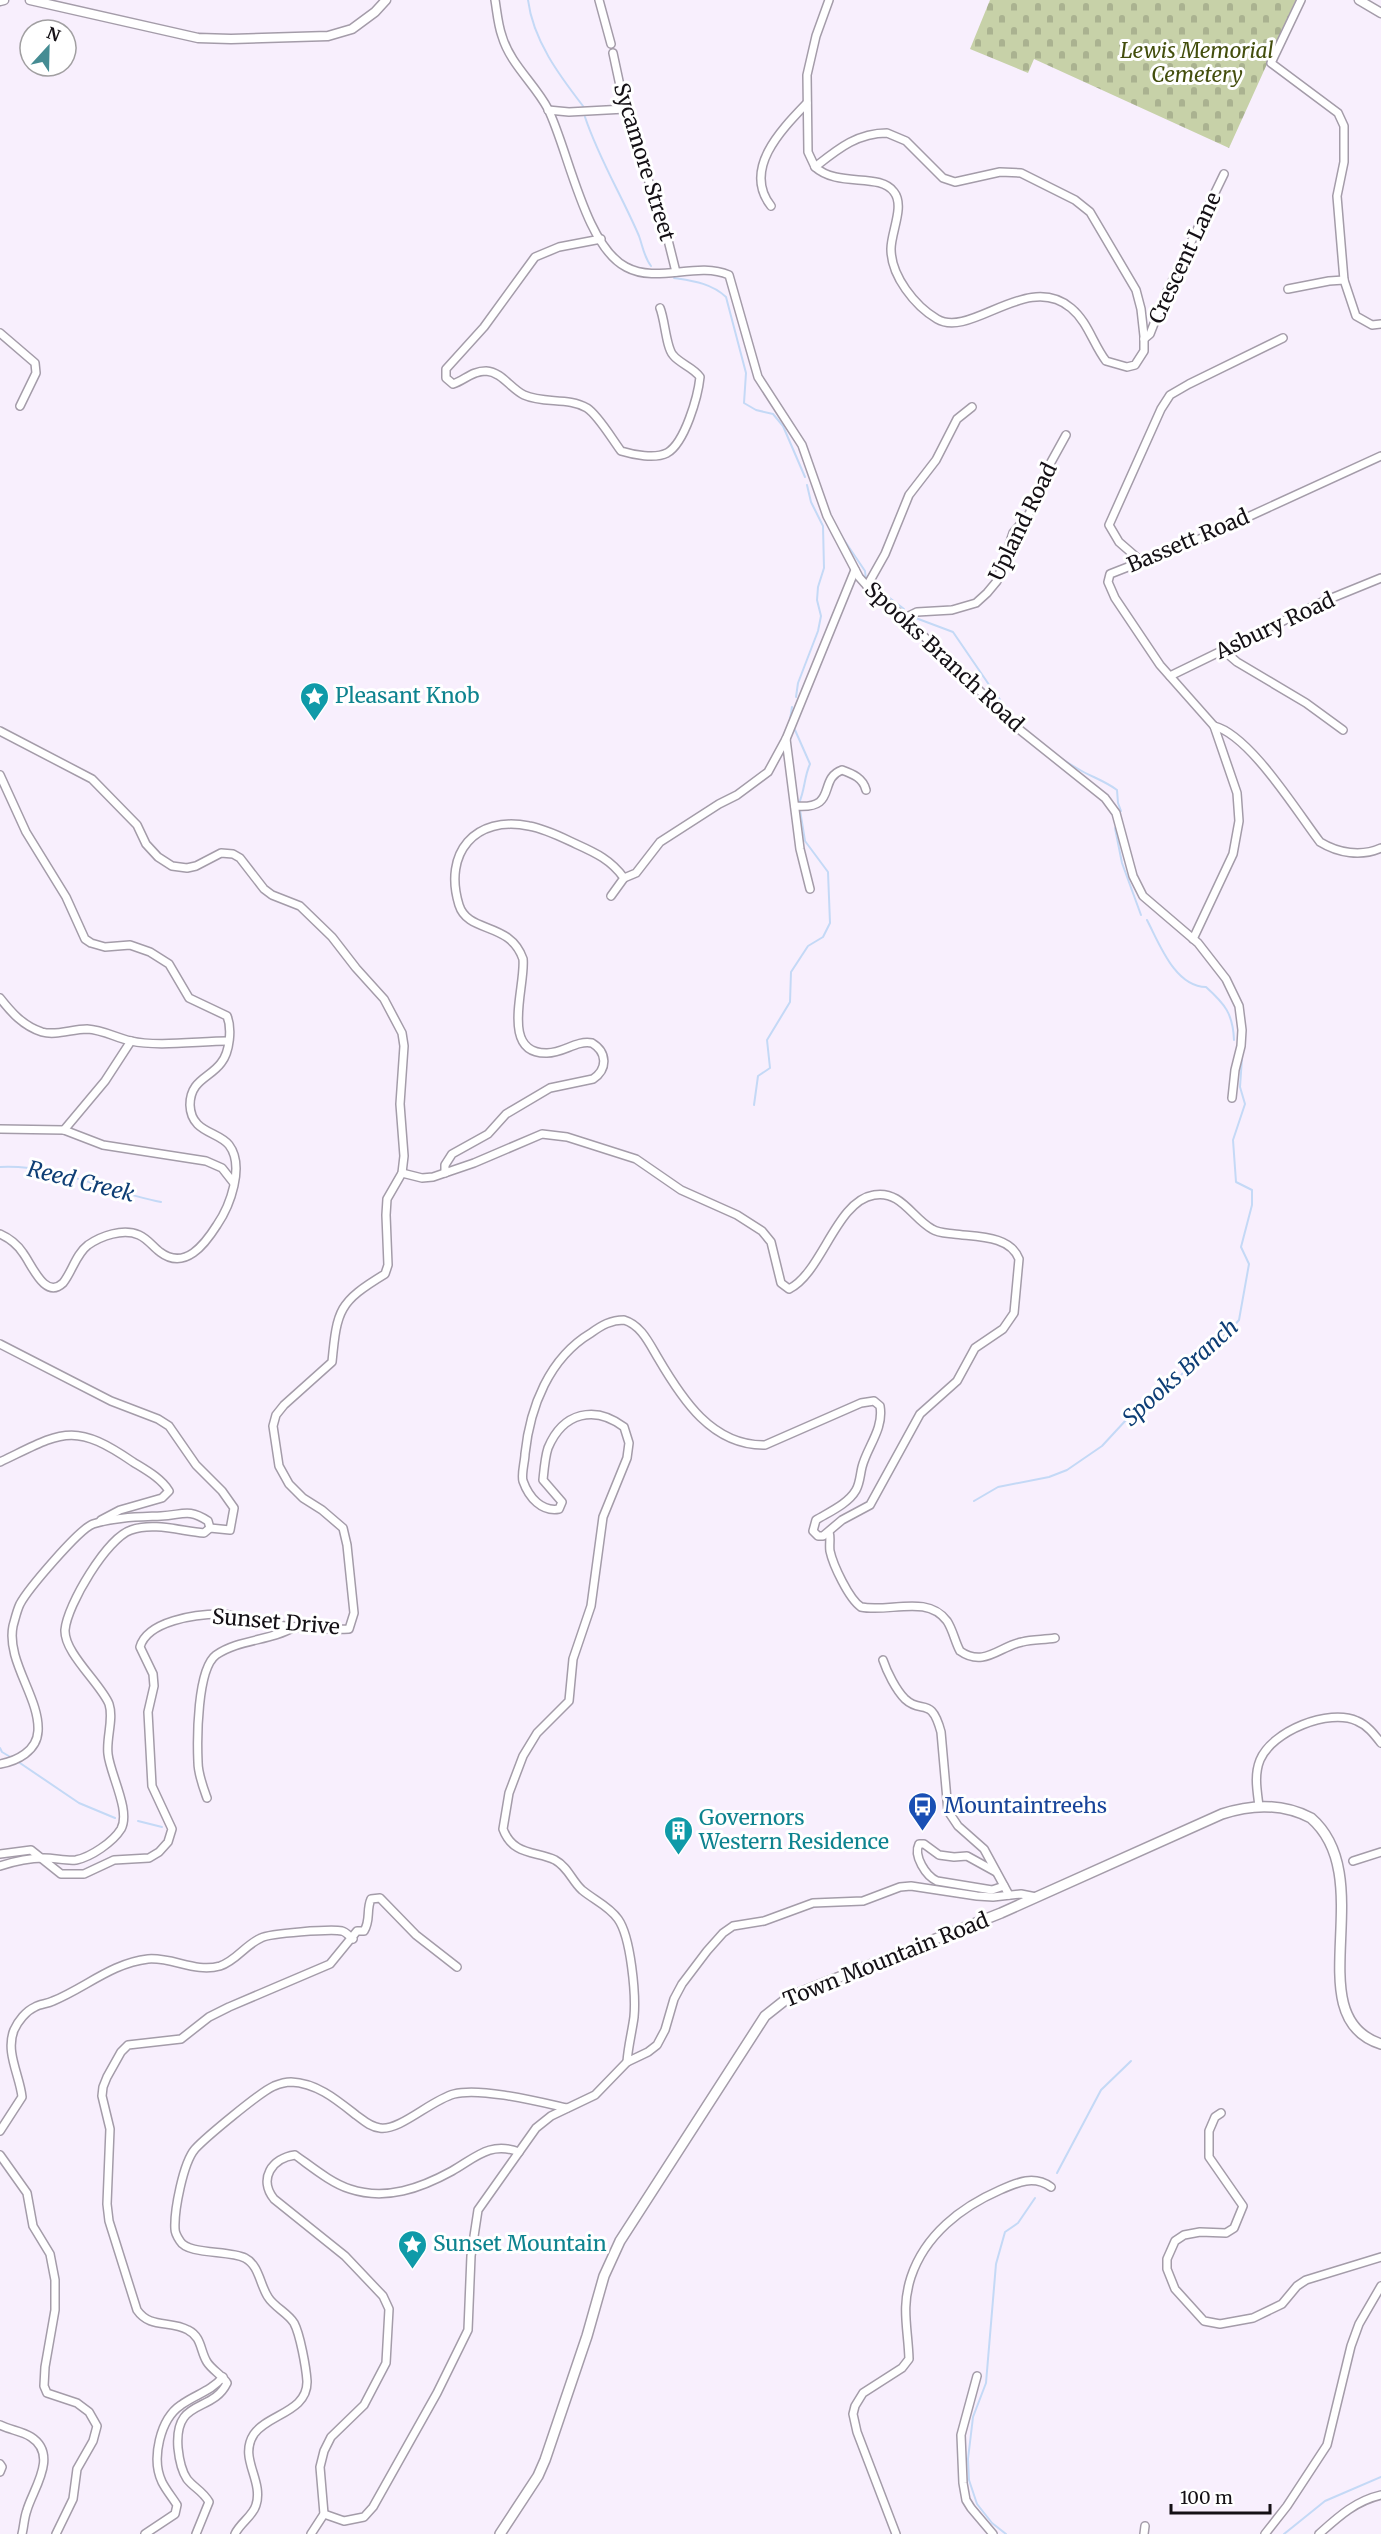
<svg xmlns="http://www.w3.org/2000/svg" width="1381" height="2534" font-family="Merriweather,serif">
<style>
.cemetery{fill:url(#cemetery-stones)}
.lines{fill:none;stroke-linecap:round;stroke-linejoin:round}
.stream{stroke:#c4d9f6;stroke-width:2}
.minor-casing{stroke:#a49ca9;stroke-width:10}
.tertiary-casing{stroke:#a49ca9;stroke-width:11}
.secondary-casing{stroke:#a49ca9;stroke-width:12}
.minor{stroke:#fff;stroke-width:7}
.tertiary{stroke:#fff;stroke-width:8}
.secondary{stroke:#fff;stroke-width:9}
.labels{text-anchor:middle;stroke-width:6;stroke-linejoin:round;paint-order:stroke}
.park-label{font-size:21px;font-style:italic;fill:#434e0d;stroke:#fff}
.street-label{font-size:21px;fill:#141015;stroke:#fff}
.culture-label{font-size:21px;fill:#0d838f;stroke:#fff;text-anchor:start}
.transit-label{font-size:21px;fill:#164399;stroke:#fff;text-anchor:start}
.water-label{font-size:22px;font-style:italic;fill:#0e3e75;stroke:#fff}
</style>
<defs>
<pattern id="cemetery-stones" width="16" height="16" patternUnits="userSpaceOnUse" patternTransform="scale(1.5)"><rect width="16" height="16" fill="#c7d1a8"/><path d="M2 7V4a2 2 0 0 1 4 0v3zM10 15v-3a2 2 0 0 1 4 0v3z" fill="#aab290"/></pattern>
</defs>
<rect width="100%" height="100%" fill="#f8effd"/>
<polygon class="cemetery" points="990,0 1296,0 1229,148 1034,59 1028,73 970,49"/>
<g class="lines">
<g class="stream">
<path d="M528,0C533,40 559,75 583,106"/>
<path d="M585,117C599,159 622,196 639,236C643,247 644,257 651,266"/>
<path d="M674,278C693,281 711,283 726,297L746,373L744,403L756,410L773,414L783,426L805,477"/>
<polyline points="838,531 865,571 866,580"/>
<polyline points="874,586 904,609"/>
<polyline points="913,617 953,632 994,692"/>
<polyline points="796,697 798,683 818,631 821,616 817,600 818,587 824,568 823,526 811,502 807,485"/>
<path d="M999,698C1011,724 1055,756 1080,770C1092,777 1105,781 1117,790L1118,803L1121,811"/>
<polyline points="790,720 792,707"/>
<path d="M795,730L810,764C804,777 805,790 799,803"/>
<polyline points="1115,828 1122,863 1141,915"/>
<path d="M1147,920C1159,943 1175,987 1206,987C1225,1004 1233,1014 1234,1040"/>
<polyline points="754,1105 758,1076 770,1068 767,1040 790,1002 791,972 808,946 823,937 830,923 828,872 805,841 800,810"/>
<path d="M0,1167C55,1164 108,1192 161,1202"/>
<polyline points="974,1501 998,1487 1049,1477 1067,1470 1102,1446 1151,1393 1179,1378 1204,1344 1226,1335 1239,1320 1249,1264 1241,1247 1252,1205 1252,1190 1236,1182 1233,1140 1245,1104 1240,1087 1242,1058"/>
<polyline points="0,1748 2,1752 12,1758"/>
<polyline points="17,1761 79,1803 115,1818"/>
<polyline points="138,1821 162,1827"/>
<polyline points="1057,2173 1101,2090 1131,2061"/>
<polyline points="1006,2534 992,2523 977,2504 969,2480 968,2459 973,2417 986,2383 996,2264 1005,2232 1018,2223 1035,2198"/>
<polyline points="1284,2534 1325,2501 1381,2477"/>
</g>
<defs>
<g id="minor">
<path d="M495,0C497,12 498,25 502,36C510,64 535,84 548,109C568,149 585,246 626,267C657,284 697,261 729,275L758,377L802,445L827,516L859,577L867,586L905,618L1020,730L1105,798L1116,813L1133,876L1143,896L1198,943L1226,979L1239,1006L1242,1030L1241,1046L1235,1070L1232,1098"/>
<polyline points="599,0 611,44"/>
<polyline points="1301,0 1271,63 1338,113 1344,126 1344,162 1337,196 1344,280 1356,316 1372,325 1381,324"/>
<polyline points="613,53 625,109 668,240 676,272"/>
<polyline points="548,110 569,112 625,109"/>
<path d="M887,133L906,141L943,178L955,182L1000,172L1021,173L1075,200L1090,212L1136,290L1141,309L1144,336V351L1135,365L1127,367L1106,361C1093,344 1088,322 1071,308C1027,271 971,339 937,319C915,306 891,276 891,249C891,232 905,206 894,192C880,172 838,188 815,167C838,149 857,133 887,133Z"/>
<polyline points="815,167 808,152 807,75 816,36 829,0"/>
<path d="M771,206C742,169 782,129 807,103"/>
<path d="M601,239L559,247L535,257L484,327L446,369V378L453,384C465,380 472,371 486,371C502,372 511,389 524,395C544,404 568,397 587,408C598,415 612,439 621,451C634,455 655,459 667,453C685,443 698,396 700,377C693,367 680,364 673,355C666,347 665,320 660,308"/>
<polyline points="1288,289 1329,281 1344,280"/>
<polyline points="0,333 35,363 36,373 20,406"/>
<polyline points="1144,339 1150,334 1164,298 1224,174"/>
<polyline points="1142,562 1119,542 1109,525 1161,409 1170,395 1189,384 1283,338"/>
<polyline points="867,586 885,554 909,495 936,460 957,419 972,407"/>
<polyline points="905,618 917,612 952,610 976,603 987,593 997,581 1013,533 1029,514 1050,464 1066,435"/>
<polyline points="1223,650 1237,662 1306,703 1343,730"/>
<polyline points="1170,676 1322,602 1381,578"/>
<path d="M1214,726C1250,735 1297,812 1320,842C1338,853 1361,857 1381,848"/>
<path d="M0,731L92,779L137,825L146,844L158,857L172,866L187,868L196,866L221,853L233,854L240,858L264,889L272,895L300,906L332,937L356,968L384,999L402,1033L404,1046L400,1104L404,1156L402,1173L387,1199L386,1215L388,1265L385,1274C339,1302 337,1309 332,1362L284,1405L276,1415L273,1426L279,1466L289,1484L303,1498L322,1510L343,1528L347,1545L354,1613L349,1629C320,1630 291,1627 261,1623C248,1621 234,1614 220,1614C196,1614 147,1621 140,1647L153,1674L154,1686L148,1712L152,1786L172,1829L168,1842L159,1852L149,1858L114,1860L84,1874H61L31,1850L0,1854"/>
<polyline points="786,739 800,849 810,889"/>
<path d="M0,775L26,832L66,897L85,939L91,943L105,947L130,945L150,952L169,964L189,998L227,1016C232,1028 230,1052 221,1063C210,1078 190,1080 190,1105C191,1133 218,1131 229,1145C245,1166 230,1206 217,1225C205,1244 185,1271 160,1252C153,1247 148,1239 139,1235C123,1228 101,1236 88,1245C76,1254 72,1272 63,1283C45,1300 32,1265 23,1253C17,1244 9,1238 0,1234"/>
<path d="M795,806C839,810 817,779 842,770C853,774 863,778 866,790"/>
<polyline points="624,878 636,873 660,842 719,804 737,795 768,772 786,739 855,570"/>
<polyline points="1193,939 1233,854 1239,821 1237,793 1214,726 1160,665 1115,598 1108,582 1110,574 1202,538 1381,456"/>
<path d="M0,998C11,1012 23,1026 42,1032C56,1036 72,1029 87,1029C104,1030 116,1038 131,1041C157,1047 200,1041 228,1041"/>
<polyline points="0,1129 64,1130 103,1145 206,1161 222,1168 233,1182"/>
<polyline points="64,1130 105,1081 131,1041"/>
<path d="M402,1173L422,1178L433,1177L474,1163L542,1134L567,1137L636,1159L681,1190L737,1215L762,1231L771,1242L781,1283L789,1289C822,1273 836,1201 874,1195C901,1190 912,1218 932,1229C938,1233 946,1233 954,1234C976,1237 1010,1235 1019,1259L1014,1313L1003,1329L975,1348L957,1381L920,1414L870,1505L842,1520L823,1536H818L813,1531L816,1520C829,1512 848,1504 856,1490C860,1483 860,1475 862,1467C867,1447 884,1429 880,1406L874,1401L861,1403L765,1445C712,1446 682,1399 658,1358C649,1343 641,1325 624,1320C611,1320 602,1325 591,1333C549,1358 530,1407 525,1454C525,1461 521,1474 523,1481C529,1498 542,1512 559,1509L562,1502L543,1480C544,1470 545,1457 548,1448C563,1412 595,1405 624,1427L629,1443L627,1458L603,1517L591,1606L573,1659L569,1701L537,1733L523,1756L509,1793L503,1829C513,1856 536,1851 555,1860C568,1867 572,1881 582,1890C594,1900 609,1906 618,1919C631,1937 636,1995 634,2017C632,2032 628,2047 627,2062"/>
<path d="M445,1173V1165L452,1154L488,1134L506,1114L550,1088L593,1079C608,1069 607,1052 592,1043C576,1040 564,1053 547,1053C499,1054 526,986 523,959C510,921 468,934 459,905C443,853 475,815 529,826C546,829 561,837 576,844C596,853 611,860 624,878L611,896"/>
<polyline points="0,1344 111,1401 158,1419 169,1426 196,1465 222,1491 234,1508 230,1530 210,1528"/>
<path d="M0,1462C61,1433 72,1420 133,1462C146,1470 161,1478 169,1491L162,1498L120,1510L101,1520"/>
<path d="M829,1532C831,1538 829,1544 830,1551C833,1565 849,1599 861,1607C889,1613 927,1594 947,1621C953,1630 955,1642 960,1651C984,1668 1000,1646 1022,1642C1033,1639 1044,1640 1055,1638"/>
<path d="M883,1660C887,1672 896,1690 905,1699C922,1715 931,1695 941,1732L948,1811L958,1826L984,1849L1009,1895"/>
<path d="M0,1764C17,1761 37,1751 38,1731C40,1698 6,1661 13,1626C15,1619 17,1610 20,1604C28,1589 79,1529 93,1524C115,1517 139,1517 161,1516C183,1515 188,1508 208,1521L210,1528"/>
<path d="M207,1798C203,1787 198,1774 198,1762C197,1739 197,1669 216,1655C239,1639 271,1641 294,1627"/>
<path d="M1259,1806C1257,1790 1254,1775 1260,1760C1272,1731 1329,1708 1357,1721C1367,1725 1374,1734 1381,1743"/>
<polyline points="1353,1861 1381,1852"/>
<path d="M0,1866C15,1861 29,1858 44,1858C55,1858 66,1861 76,1860C91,1857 113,1842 121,1829C131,1811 110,1774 108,1754C106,1738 114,1719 109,1704C101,1684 64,1653 65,1630C67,1605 107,1538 131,1530C153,1522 181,1531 204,1533L210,1528"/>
<path d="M996,1872L967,1856L954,1857L939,1855L924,1844H919C913,1856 926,1876 937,1881L992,1890L1004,1886"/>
<polyline points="1221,2113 1215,2117 1209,2131 1209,2157 1243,2206 1234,2228 1226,2233 1200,2232 1184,2235 1175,2241 1167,2259 1167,2269 1175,2289 1204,2321 1220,2324 1253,2318 1282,2304 1297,2286 1306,2280 1381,2257"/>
<path d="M0,2131L22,2097C20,2076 5,2052 14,2030C18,2021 26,2011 35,2007C40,2004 47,2004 53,2001C85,1988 112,1963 148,1959C173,1957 195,1973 220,1966C236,1961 245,1945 261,1938C270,1933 331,1929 342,1931C346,1932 349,1936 353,1939"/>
<polyline points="0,2155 27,2193 33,2226 50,2254 55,2280 55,2310 45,2367 44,2386 47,2393 77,2403 89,2412 97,2426 93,2441 77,2469 73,2499 56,2534"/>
<polyline points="977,2376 961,2435 963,2483 966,2500 971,2508 993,2534"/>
<path d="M0,2425C10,2430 22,2431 31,2437C59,2455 33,2489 27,2510C24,2518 24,2526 22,2534"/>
<polyline points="0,2464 2,2467 0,2472"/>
<polyline points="324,2514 344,2521 364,2517 373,2507 437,2393 468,2330 471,2256 478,2210 519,2152"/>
<path d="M145,2534L175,2514L177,2505C172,2497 166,2490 162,2482C151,2459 160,2419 181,2405C196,2394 210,2392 223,2377"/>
<path d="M196,2534L209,2502C203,2491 194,2488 187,2479C181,2470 179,2458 178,2448C174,2397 212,2414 227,2383C222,2375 212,2370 207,2362C200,2351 202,2337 188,2330C170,2320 150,2329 137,2310L109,2221L107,2204L110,2129L102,2096L103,2087L107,2077L121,2052L128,2045L181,2039L209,2017L229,2007L330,1964L357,1931H364C371,1920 366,1910 371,1899L380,1898L416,1935L457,1967"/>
<path d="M235,2534C240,2523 253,2516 256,2505C264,2480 238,2458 254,2434C268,2414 308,2412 307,2381C306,2367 300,2334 294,2323C288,2313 274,2307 268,2297C260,2285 259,2265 245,2258C229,2250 188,2255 180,2241C178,2238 175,2233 175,2229C174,2211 183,2163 195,2149C205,2138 260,2092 274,2086C279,2084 286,2082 291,2082C317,2083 337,2100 356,2115C363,2120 370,2127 380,2128C400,2131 431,2100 454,2094C480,2087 540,2102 567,2108"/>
<path d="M311,2534L324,2514L320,2467L324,2451L331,2437L364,2405L386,2363L389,2309L383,2296L345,2256L274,2199C258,2179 272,2158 295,2155C312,2167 331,2183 350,2189C386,2201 421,2188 452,2171C475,2158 490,2141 519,2152L536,2128L551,2116L595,2095L627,2062L648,2052L657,2045L665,2030L674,1999L682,1984L707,1951L723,1933L733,1926L764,1921L813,1903L863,1901L900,1887L911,1886L977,1896L993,1897L1021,1894L1036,1897"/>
<path d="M896,2534L857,2432L853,2414L855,2406L863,2393L902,2368L909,2359C908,2328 901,2308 911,2277C925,2235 961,2207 1000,2190C1018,2182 1034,2175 1051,2187"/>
<polyline points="1144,2534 1145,2526"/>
<polyline points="1265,2534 1287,2506 1327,2445 1351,2346 1359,2324 1381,2286"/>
<path d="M1319,2534C1338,2517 1355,2501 1381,2495"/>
</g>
<g id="tertiary">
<polyline points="30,0 198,38 231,39 328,36 352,29 375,12 386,0"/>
<polyline points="1359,0 1381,13"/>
<polyline points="0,1 4,0"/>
</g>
<path id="secondary" d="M500,2534L538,2476L545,2460L587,2336L604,2276L620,2241L765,2016L789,1997L1001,1913L1222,1814C1252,1804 1282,1803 1311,1818C1381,1879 1296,2017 1381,2044"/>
</defs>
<use href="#minor" class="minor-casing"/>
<use href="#tertiary" class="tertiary-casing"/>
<use href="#secondary" class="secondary-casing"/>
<use href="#minor" class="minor"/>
<use href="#tertiary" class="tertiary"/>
<use href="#secondary" class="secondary"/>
</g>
<defs>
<symbol id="sight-pin" viewBox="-11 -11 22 30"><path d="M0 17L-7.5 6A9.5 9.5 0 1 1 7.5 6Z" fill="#0f9aa8" stroke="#fff"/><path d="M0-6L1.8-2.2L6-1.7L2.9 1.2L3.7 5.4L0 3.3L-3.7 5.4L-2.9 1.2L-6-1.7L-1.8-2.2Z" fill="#fff"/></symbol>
<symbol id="bus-pin" viewBox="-11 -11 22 30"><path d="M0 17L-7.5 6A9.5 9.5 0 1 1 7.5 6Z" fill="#1a4fb4" stroke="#fff"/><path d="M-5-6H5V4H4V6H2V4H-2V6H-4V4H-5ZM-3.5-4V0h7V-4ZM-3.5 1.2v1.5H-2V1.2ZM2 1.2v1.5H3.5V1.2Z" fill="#fff"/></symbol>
<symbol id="building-pin" viewBox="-11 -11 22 30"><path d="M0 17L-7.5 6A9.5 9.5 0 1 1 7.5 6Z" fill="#0f9aa8" stroke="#fff"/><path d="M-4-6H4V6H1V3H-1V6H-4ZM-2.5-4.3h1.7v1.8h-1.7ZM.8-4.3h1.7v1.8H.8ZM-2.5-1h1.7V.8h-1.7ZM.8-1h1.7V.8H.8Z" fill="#fff"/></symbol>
</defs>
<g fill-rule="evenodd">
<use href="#sight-pin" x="298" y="680" width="33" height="45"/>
<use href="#bus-pin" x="906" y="1790" width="33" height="45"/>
<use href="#building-pin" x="662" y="1814" width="33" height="45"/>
<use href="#sight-pin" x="396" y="2228" width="33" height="45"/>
</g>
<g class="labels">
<g class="park-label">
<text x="1197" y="58">Lewis Memorial<tspan x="1197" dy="24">Cemetery</tspan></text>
</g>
<g class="street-label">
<text transform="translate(644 162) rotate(73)" y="7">Sycamore Street</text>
<text transform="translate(1185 258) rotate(-65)" y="7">Crescent Lane</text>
<text transform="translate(1023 522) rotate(-64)" y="7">Upland Road</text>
<text transform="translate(1188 541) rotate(-23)" y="7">Bassett Road</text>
<text transform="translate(1275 626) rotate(-25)" y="7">Asbury Road</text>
<text transform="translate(944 657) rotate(43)" y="7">Spooks Branch Road</text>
<text transform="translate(276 1622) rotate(5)" y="7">Sunset Drive</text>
<text transform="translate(886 1960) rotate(-22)" y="7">Town Mountain Road</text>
</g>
<g class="culture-label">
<text x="335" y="703">Pleasant Knob</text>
<text x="699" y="1825">Governors<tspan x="699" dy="24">Western Residence</tspan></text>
<text x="433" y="2251">Sunset Mountain</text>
</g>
<g class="transit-label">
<text x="944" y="1813">Mountaintreehs</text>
</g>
<g class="water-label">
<text transform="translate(81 1181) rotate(14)" y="8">Reed Creek</text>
<text transform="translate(1180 1372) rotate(-42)" y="8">Spooks Branch</text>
</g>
</g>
<g transform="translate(48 48) rotate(22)"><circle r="28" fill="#ffffff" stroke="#a19fa1" stroke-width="1.5"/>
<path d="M0-4.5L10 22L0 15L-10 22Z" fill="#458c93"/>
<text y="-9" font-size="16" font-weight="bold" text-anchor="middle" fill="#141015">N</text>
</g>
<path d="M1171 2504v9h99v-9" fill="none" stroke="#141015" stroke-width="3"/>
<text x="1180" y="2504" font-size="18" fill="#141015" stroke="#ffffff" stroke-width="4.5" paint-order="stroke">100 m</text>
</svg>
